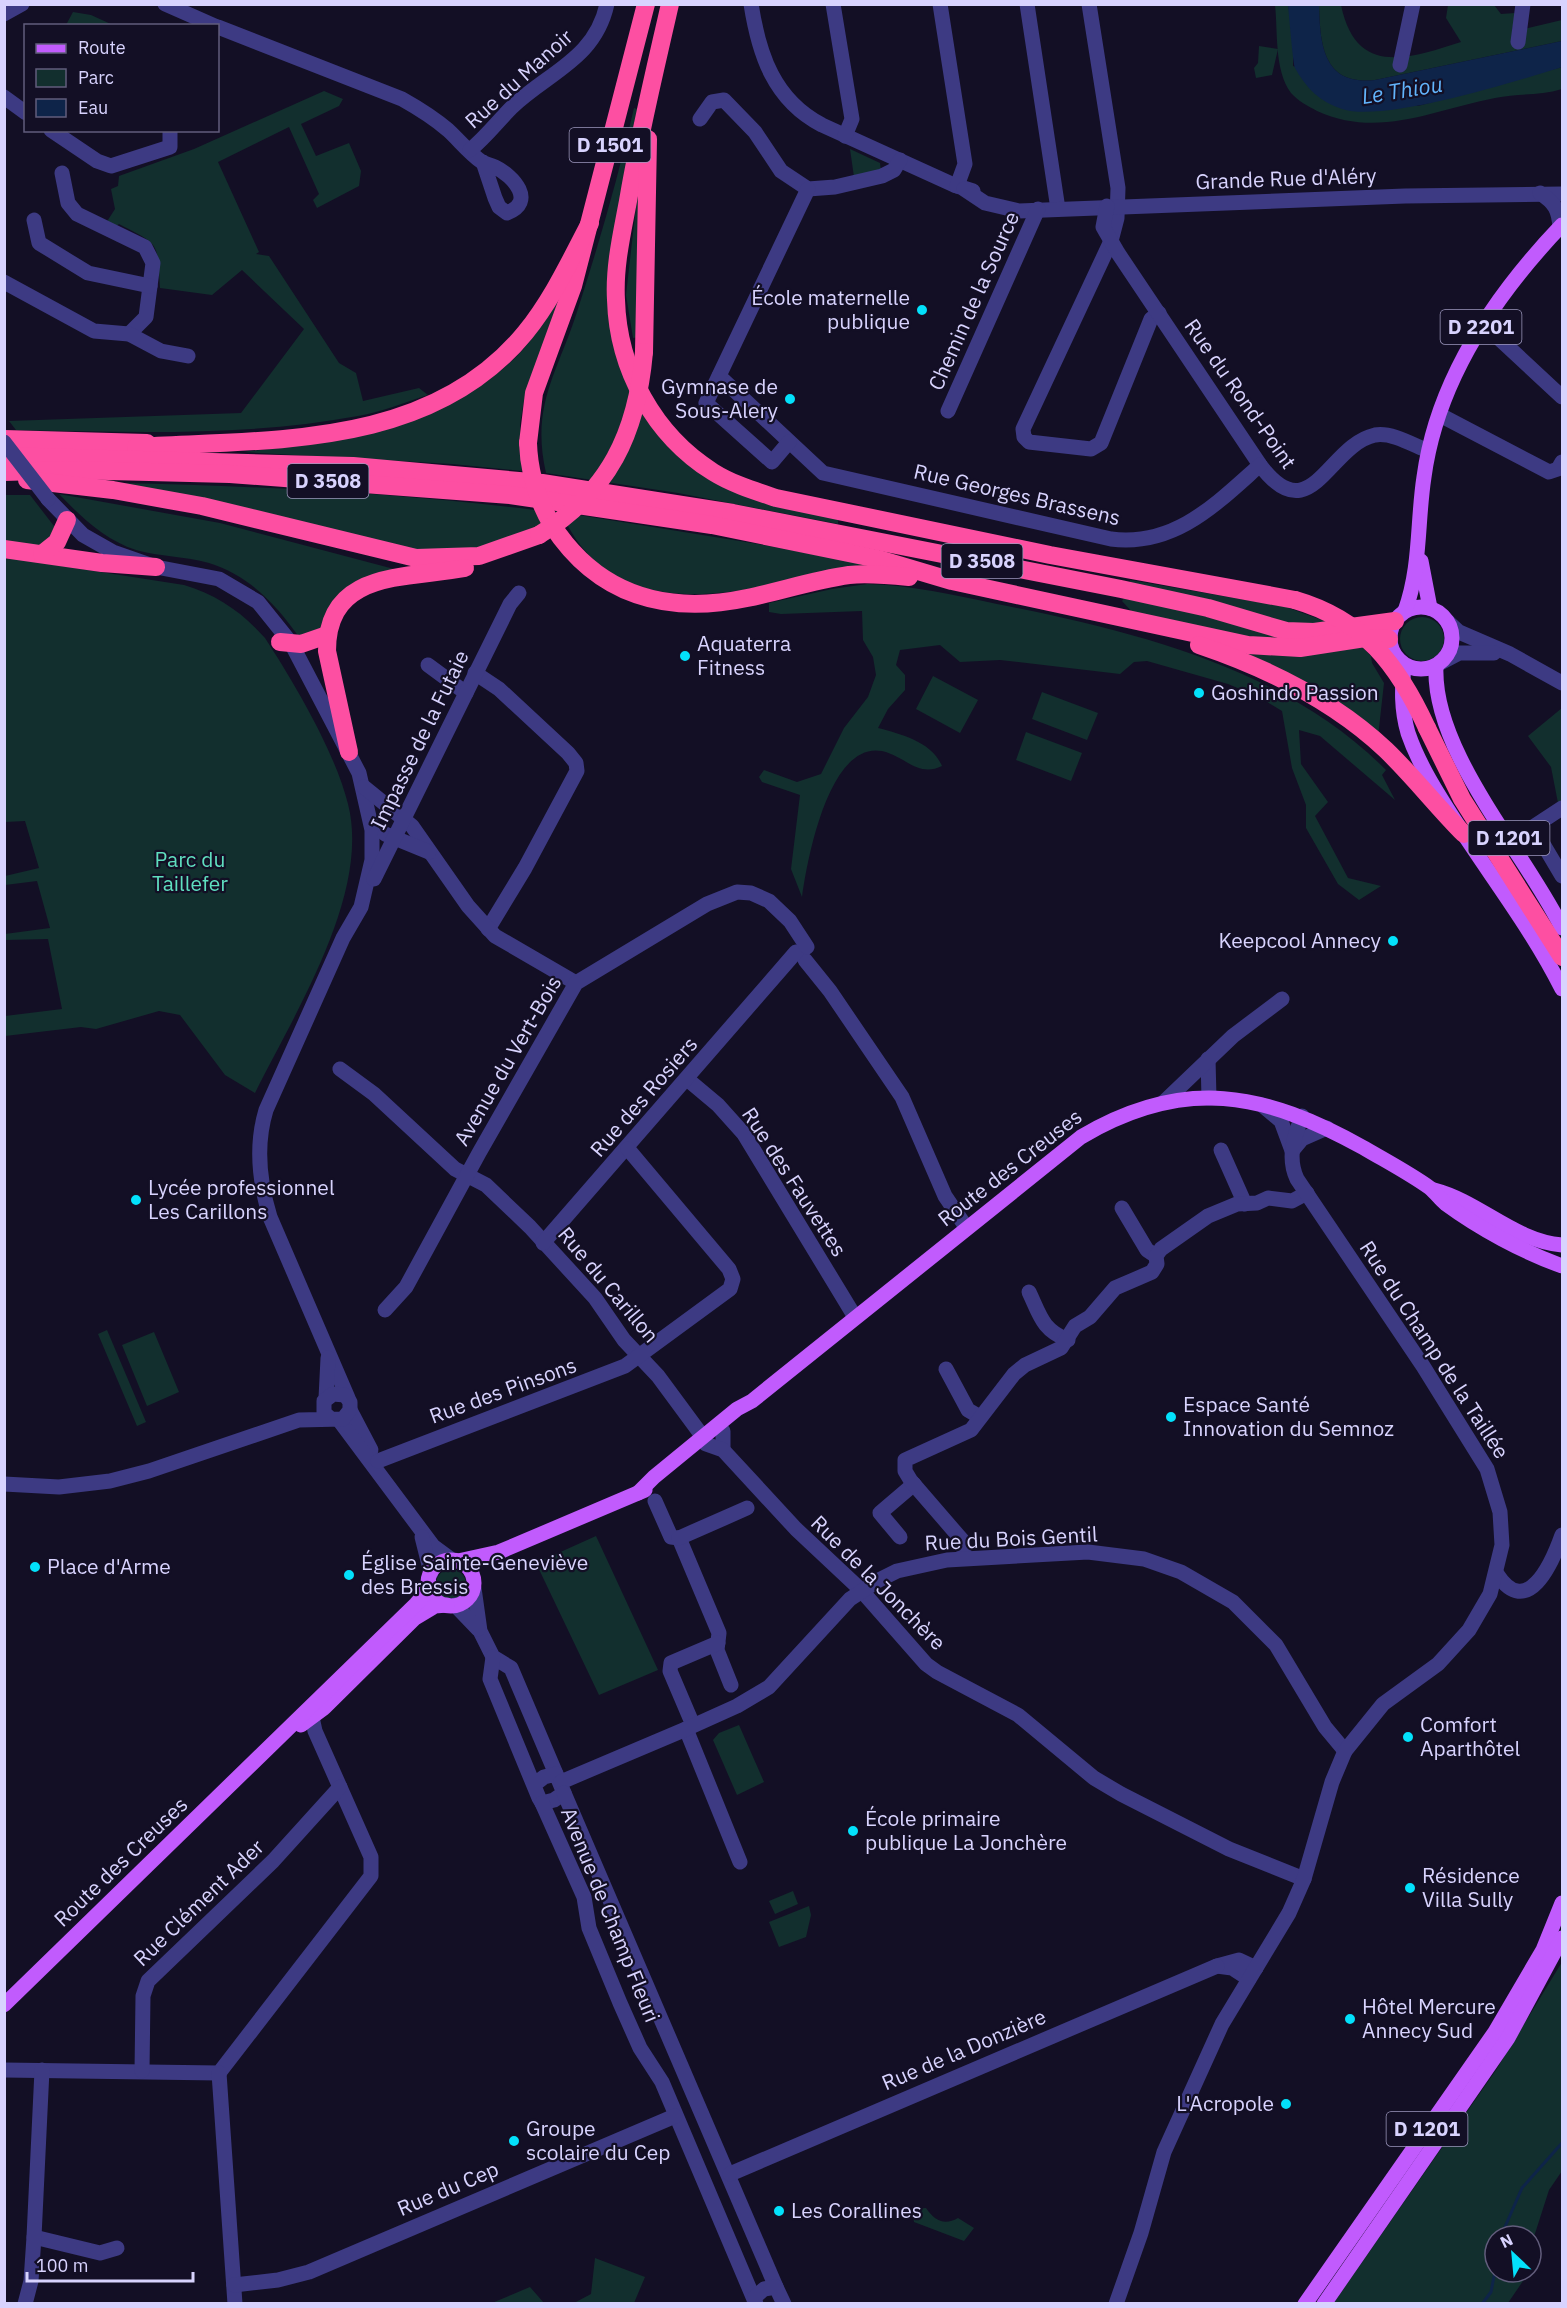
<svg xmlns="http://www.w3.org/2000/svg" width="1567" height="2308" font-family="'IBM Plex Sans',sans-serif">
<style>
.green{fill:#122f2e}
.water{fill:#0e2449}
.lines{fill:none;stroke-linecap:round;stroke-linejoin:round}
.stream{stroke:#0e2449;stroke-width:3}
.minor{stroke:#3d3a83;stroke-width:15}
.major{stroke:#c15bfd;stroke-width:15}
.highway{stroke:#fd4fa2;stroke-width:18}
.minor-bridge{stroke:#3d3a83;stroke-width:15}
.highway-bridge{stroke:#fd4fa2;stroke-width:18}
.poi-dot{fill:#03e1fb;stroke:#130f25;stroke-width:2}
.labels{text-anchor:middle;stroke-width:4.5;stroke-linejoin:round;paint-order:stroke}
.shield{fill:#130f25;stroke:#9d98bd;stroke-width:1.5}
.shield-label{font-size:20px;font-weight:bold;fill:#d8d3fe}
.street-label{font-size:21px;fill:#d8d3fe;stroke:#130f25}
.poi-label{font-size:21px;fill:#d8d3fe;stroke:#130f25;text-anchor:start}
.park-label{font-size:21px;fill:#5fdebf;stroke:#130f25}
.water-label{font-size:22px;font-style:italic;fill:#62b5fd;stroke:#130f25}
</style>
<rect width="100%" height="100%" fill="#130f25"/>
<g class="green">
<path d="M1275,5H1288L1293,35V66L1418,106L1562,67V89C1540,96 1517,93 1495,98C1432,110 1379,139 1317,111C1308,106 1298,101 1291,93C1274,70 1278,32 1275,5Z"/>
<path d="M1319,5H1341C1356,77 1408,59 1461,42L1446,18L1448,5H1494L1501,14L1515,13L1512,32L1562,20V41L1375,80C1323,86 1320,44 1319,5Z"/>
<polygon points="73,12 91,15 113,25 66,25"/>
<polygon points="1259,46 1278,49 1272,75 1256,78 1254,68 1258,63"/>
<path d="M324,91L343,99L339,106L301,124L316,156L349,143L361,171L359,186L317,208L313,200L319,194L289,127L218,162L259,252L256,254L269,256L339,363L356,373L363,401L419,388L428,395C405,402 382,412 358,416C245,437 130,432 16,430L9,421L241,413L304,329L242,270L212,295L160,288C157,241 161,246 119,224L115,227L106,223L115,209L111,189L118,186L119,176L194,149Z"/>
<path d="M634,108L637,109L625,167L609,319L678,454L838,520V524L678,493L546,473C531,407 556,375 576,315C598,247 618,178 634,108Z"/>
<polygon points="850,149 880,163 881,171 854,177"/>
<polygon points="638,189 639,337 633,338 626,295"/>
<path d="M560,296L524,400L520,424L522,471L452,464L243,452C348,440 437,432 517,356C534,339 547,316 560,296Z"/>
<path d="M120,483C258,486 397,493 535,510L543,526L512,542L435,555Z"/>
<path d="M59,494L220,523L394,569L319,632L299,637C276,604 248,575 209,563C185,556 160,557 136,550C105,540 81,517 59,494Z"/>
<polygon points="5,495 30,495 57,530 39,547 5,542"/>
<path d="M560,512L758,544L869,565C784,578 658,629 588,554C576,542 568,526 560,512Z"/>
<path d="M4,557L184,585C217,595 242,612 265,638C295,684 335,752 348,804C371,894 294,1014 255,1093L225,1075L180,1015L159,1011L96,1029L81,1027L5,1036V1016L62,1009L48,939L5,940V934L50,928L37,881L5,885V876L39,868L25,821L5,822Z"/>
<polygon points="1130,580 1286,607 1333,624 1295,627 1130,583"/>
<path d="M867,584C911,585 954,595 997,604C1134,631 1285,668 1386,770L1382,775L1395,800L1320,736L1299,730L1301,764L1328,802L1315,816L1348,878L1381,886L1359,900L1338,884L1306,828V805L1292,768L1282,711L1259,697L1228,684L1147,661L1134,662L1120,674L1000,660L960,662L940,645L900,650L896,665L905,675V690L888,709L878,728C901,734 932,742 942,766C918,778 905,756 882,751C829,741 807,860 802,897L791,869L800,795L762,782L759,777L764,770L797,782L821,774L844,728L868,697L876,675L873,657L863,640L862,611L781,614L769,612V603L832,589Z"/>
<polygon points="1125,597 1296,638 1273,645 1133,613 1122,601"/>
<circle cx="1422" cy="639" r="22"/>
<polygon points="1362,647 1371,656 1372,663 1384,683 1378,737 1238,650 1325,653"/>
<polygon points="933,676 978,700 960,733 916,709"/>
<polygon points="1042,692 1098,713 1087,740 1032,719"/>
<polygon points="1562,708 1562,801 1558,803 1551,767 1528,736"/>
<polygon points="1026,732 1082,753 1071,781 1016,760"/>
<polygon points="107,1330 146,1422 137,1426 98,1334"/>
<polygon points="154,1332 179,1392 147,1406 122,1345"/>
<polygon points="596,1536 658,1670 599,1695 536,1563"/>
<circle cx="451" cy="1584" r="15"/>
<polygon points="739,1725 764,1782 737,1795 713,1740 719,1733"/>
<polygon points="793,1891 798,1904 775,1914 769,1901"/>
<polygon points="809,1906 811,1915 806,1937 779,1947 769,1922"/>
<polygon points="1562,1962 1562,2171 1549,2190 1531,2246 1531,2236 1495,2236 1495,2272 1525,2272 1523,2281 1508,2303 1333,2304 1496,2070"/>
<path d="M926,2208C934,2220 944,2226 958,2218L974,2228L964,2241L914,2222L912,2209Z"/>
<polygon points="595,2258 645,2277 634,2303 574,2303 591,2294"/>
<polygon points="530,2287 544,2303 492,2303"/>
</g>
<path class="water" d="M1288,5H1319C1320,44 1323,86 1375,80L1562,41V67C1517,81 1384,123 1342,109C1320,102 1306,88 1295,68C1293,64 1289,15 1288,5Z"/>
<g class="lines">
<g class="stream">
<polyline points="1501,2236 1522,2188 1562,2143"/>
<polyline points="1482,2304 1491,2292 1495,2271"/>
</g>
<g class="minor">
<polyline points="165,4 215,26"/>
<path d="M751,4C759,55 774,100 822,125L954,185L973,191"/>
<polyline points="833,4 852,119 845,136"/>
<polyline points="940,4 965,164 957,186"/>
<polyline points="1027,4 1058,209"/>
<polyline points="1089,4 1118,188 1117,218 1111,241 1023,429 1024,437 1029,442 1091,449 1101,443 1151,319 1159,313"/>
<polyline points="4,14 22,4"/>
<path d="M218,27L402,99C418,108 434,118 448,130C459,140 470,154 482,162C486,164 491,165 495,167C514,176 536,202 507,213L499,207L495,198L483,162"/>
<polyline points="1518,42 1523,4"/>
<polyline points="1400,65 1413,4"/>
<polyline points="4,97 26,113"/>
<polyline points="700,119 712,102 724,100 755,132 781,171 808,189 835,187 882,176 894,170 900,160"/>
<polyline points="51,130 97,161 111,166 170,147 170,130"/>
<path d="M470,150C486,137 498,121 512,107C549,72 595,59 607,4"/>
<polyline points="62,173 68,203 77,214 145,247 153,263 146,317 129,334"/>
<polyline points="964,189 985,203 1019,211 1405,196 1562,194"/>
<path d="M1540,193C1555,203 1559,210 1560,228"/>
<path d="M1107,206L1103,227L1118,253L1260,465C1311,533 1328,445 1375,435C1392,432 1413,445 1428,451"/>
<polyline points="34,220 39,243 88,273 150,286"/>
<polyline points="4,282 94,331 129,334 161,351 188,356"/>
<polyline points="1481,327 1491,331 1562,397"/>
<path d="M719,376L823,473L1111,539C1175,547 1216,504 1260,465"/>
<polyline points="948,411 1038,209"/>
<polyline points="1440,415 1549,472 1558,469 1562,462"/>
<polyline points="789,442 772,462 706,403 808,189"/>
<path d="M48,499L83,535L113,552L156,567L219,579L258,602L291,643L359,773L372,830V860L361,907L343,938L266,1110C255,1146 259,1181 270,1217L348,1398"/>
<polyline points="1447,621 1459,632 1510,654 1562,683"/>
<polyline points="1440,663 1459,653 1494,653"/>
<polyline points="428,665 466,693"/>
<polyline points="475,673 499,689 568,753 576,763 577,771 525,868 488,929"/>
<polyline points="364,787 412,826 468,906 495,936 576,983"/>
<polyline points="1562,808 1533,827 1562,876"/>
<polyline points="385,834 429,852"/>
<polyline points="374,879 510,604 519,593"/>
<polyline points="805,960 830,991 902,1097 945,1196 966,1227"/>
<polyline points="1208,1059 1209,1098"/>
<polyline points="340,1069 374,1094 455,1169 486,1185 530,1227 595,1298 624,1340 658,1376 703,1437"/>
<polyline points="687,1079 718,1105 744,1134 855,1317"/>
<polyline points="1164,1102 1233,1036 1282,999"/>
<polyline points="1262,1105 1281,1121 1291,1148"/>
<polyline points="1221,1150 1245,1204"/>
<polyline points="1292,1151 1302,1139 1327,1128"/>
<polyline points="1122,1208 1147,1250 1156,1256"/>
<polyline points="543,1243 796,952"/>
<path d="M1029,1292C1040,1315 1042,1330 1068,1340"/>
<polyline points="385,1310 406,1287 479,1153 576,983 707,904 737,892 751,893 769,901 790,921 807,947"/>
<polyline points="946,1369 968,1410 980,1417"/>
<polyline points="326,1398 328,1358"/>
<polyline points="350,1410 371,1450"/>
<polyline points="339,1420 433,1546 452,1560"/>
<polyline points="723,1431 723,1450"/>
<polyline points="706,1444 723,1450 796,1529 861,1590 926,1664 937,1672 1018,1715 1094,1778 1121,1794 1229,1849 1304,1879"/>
<polyline points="378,1461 625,1366 730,1289 733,1279 729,1269 628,1149"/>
<polyline points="4,1484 59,1487 110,1481 149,1471 299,1420 343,1419 350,1410 350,1402 345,1395 333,1394 324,1401 324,1413 331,1419"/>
<polyline points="655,1501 671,1537 679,1538 719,1633 717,1650 731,1685"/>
<polyline points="422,1537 431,1573"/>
<polyline points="900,1537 880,1513 914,1484"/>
<polyline points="679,1538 747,1508"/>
<polyline points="965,1558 962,1540 911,1481 905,1471 905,1460 971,1430 1014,1374 1025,1365 1061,1348 1075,1326 1090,1317 1115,1288 1152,1272 1157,1264 1156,1256 1161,1249 1208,1216 1237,1204 1257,1203 1268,1198 1292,1201 1307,1193"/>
<path d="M1497,1574C1527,1620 1552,1563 1562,1535"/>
<polyline points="474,1588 480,1631 493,1657 511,1668 556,1774"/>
<polyline points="455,1605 478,1629"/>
<polyline points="493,1657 490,1679 539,1798 542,1803 554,1800 564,1793 556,1774 544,1777 535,1784"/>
<polyline points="693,1725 670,1671 671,1663 718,1643"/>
<polyline points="686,1729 740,1862"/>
<polyline points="561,1782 686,1729 737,1706 769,1687 850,1599 879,1580 897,1571 947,1560 1088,1552 1144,1559 1181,1572 1233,1602 1276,1645 1325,1727 1345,1751"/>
<polyline points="564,1793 776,2287"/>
<polyline points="542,1803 584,1897 589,1928 620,2003 640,2048 662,2082 756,2304"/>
<polyline points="1249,1979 1232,1968 1217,1966 1239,1960 1256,1968"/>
<polyline points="4,2070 219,2073 371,1876 371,1857 315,1731 312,1717 315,1705"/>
<polyline points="142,2071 143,1996 148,1981 273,1861 340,1787"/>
<polyline points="219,2073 235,2304"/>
<polyline points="730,2174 1217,1966"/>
<polyline points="34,2237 100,2253 117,2248"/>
<polyline points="234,2285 278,2280 309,2272 675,2116"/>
<polyline points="755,2297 764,2289 776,2287 784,2304"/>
<polyline points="25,2304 31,2281 34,2237 42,2070"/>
<path d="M1116,2304L1141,2233L1164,2152L1222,2024L1289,1913L1304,1879L1332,1782L1345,1751L1383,1704L1438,1664L1469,1630L1490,1594L1502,1545L1500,1512L1487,1469L1423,1366L1297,1179C1287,1158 1294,1137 1302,1116"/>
</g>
<g class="major">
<polyline points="1421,561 1430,608"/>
<circle cx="1421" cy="638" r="31"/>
<path d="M1405,611C1421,567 1417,522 1424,477C1437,380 1496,294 1562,225"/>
<path d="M1404,665C1402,689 1401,709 1408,733C1420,768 1441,799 1461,830C1495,882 1534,933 1562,989"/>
<path d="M1436,666C1432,752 1525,852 1562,928"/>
<path d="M1434,1190C1480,1202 1514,1241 1562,1245"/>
<path d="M638,1493L654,1477L737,1409L752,1401L1081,1137C1184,1076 1264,1092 1364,1148C1386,1161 1409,1173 1430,1188C1436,1193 1440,1199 1446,1204C1480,1229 1523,1252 1562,1266"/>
<circle cx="451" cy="1583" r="23"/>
<polyline points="458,1561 499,1552 645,1490"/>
<polyline points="301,1725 324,1708 415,1618 435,1606 447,1605"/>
<polyline points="4,2005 416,1604 424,1595 429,1583"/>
<polyline points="1305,2304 1495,2032 1543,1950 1562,1903"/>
<polyline points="1324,2304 1508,2038 1562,1938"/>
</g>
<g class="highway">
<path d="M670,4C655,70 639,135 628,201C622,233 614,267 616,300C618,369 654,435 713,472C732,484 755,491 776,498L1050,555L1295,600"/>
<polyline points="644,352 648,139"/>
<polyline points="4,439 147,443"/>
<polyline points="528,443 534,393 573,286 646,4"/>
<path d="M136,447C271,439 430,449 525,333C552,300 570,261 590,223"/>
<polyline points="4,456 353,466 542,483 733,513 1121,589 1208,608 1286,631 1314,632 1395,621"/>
<polyline points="4,472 69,470 230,474 510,495 712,525 878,559 952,581 1248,645 1300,648 1365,638 1389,639"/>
<polyline points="27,480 113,490 202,506 416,558 479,556 539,535"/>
<path d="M552,525C598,596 667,615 747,598C781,591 814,580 849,575C869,573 889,575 909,577"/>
<polyline points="4,549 102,563 156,567"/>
<polyline points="42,554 57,542 67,520"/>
<polyline points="280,642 301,644 327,635"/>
<path d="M1199,645C1267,668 1334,701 1386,750C1414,777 1437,807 1464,834"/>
<polyline points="1427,728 1462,799 1562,957"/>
<path d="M349,752L327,651C327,569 407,579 465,568"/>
</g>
<polyline class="minor-bridge" points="4,442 48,499"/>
<g class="highway-bridge">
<path d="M528,443C529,474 537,499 552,525"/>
<path d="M539,535C609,492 637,433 644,352"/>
<path d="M1295,600C1364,620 1398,665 1427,728"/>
</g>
</g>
<g class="poi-dot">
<circle cx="922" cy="310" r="6"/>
<circle cx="790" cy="399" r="6"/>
<circle cx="685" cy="656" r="6"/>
<circle cx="1199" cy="693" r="6"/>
<circle cx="1393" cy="941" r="6"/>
<circle cx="136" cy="1200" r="6"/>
<circle cx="1171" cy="1417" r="6"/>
<circle cx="35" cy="1567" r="6"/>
<circle cx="349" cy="1575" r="6"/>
<circle cx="1408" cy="1737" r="6"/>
<circle cx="853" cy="1831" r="6"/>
<circle cx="1410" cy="1888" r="6"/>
<circle cx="1350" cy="2019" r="6"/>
<circle cx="1286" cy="2104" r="6"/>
<circle cx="514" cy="2141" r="6"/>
<circle cx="779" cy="2211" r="6"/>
</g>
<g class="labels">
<g class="shield">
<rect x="569.5" y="128" width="81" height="34" rx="4.5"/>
<rect x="1440.5" y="310" width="81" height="34" rx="4.5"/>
<rect x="287.5" y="464" width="81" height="34" rx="4.5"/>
<rect x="941.5" y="544" width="81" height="34" rx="4.5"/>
<rect x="1468.5" y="821" width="81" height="34" rx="4.5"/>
<rect x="1386.5" y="2112" width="81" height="34" rx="4.5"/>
</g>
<g class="shield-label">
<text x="610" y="152">D 1501</text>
<text x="1481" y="334">D 2201</text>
<text x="328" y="488">D 3508</text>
<text x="982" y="568">D 3508</text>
<text x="1509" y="845">D 1201</text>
<text x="1427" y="2136">D 1201</text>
</g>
<g class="street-label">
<text transform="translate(519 79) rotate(-42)" y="7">Rue du Manoir</text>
<text transform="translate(1286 179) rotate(-2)" y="7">Grande Rue d'Aléry</text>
<text transform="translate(974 301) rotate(-66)" y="7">Chemin de la Source</text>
<text transform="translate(1240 394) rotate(55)" y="7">Rue du Rond-Point</text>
<text transform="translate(1017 495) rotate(13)" y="7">Rue Georges Brassens</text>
<text transform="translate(420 740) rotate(-64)" y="7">Impasse de la Futaie</text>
<text transform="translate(508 1061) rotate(-60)" y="7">Avenue du Vert-Bois</text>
<text transform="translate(644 1097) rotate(-49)" y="7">Rue des Rosiers</text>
<text transform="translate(1010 1168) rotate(-38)" y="7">Route des Creuses</text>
<text transform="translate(794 1182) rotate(57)" y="7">Rue des Fauvettes</text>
<text transform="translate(608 1285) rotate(50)" y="7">Rue du Carillon</text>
<text transform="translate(1434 1350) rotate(57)" y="7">Rue du Champ de la Taillée</text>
<text transform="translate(503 1391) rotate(-20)" y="7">Rue des Pinsons</text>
<text transform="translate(1011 1539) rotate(-3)" y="7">Rue du Bois Gentil</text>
<text transform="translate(878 1583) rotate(45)" y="7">Rue de la Jonchère</text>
<text transform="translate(121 1862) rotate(-44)" y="7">Route des Creuses</text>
<text transform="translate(199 1903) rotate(-44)" y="7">Rue Clément Ader</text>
<text transform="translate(610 1915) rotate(68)" y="7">Avenue de Champ Fleuri</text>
<text transform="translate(964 2050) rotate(-23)" y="7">Rue de la Donzière</text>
<text transform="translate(448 2189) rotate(-23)" y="7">Rue du Cep</text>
</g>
<g class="poi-label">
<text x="910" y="305" text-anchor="end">École maternelle<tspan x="910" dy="24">publique</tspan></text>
<text x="778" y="394" text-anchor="end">Gymnase de<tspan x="778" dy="24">Sous-Alery</tspan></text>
<text x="697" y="651">Aquaterra<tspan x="697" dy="24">Fitness</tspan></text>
<text x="1211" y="700">Goshindo Passion</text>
<text x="1381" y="948" text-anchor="end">Keepcool Annecy</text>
<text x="148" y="1195">Lycée professionnel<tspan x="148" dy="24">Les Carillons</tspan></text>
<text x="1183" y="1412">Espace Santé<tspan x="1183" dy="24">Innovation du Semnoz</tspan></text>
<text x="361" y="1570">Église Sainte-Geneviève<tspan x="361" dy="24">des Bressis</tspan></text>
<text x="47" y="1574">Place d'Arme</text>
<text x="1420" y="1732">Comfort<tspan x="1420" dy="24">Aparthôtel</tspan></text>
<text x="865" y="1826">École primaire<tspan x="865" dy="24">publique La Jonchère</tspan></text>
<text x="1422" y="1883">Résidence<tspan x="1422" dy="24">Villa Sully</tspan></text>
<text x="1362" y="2014">Hôtel Mercure<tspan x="1362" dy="24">Annecy Sud</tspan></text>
<text x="1274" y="2111" text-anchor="end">L'Acropole</text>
<text x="526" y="2136">Groupe<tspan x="526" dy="24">scolaire du Cep</tspan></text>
<text x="791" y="2218">Les Corallines</text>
</g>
<g class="park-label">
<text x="190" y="867">Parc du<tspan x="190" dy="24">Taillefer</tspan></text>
</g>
<g class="water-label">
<text transform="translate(1402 90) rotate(-9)" y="8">Le Thiou</text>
</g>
</g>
<rect width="1567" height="2308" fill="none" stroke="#d8d3fe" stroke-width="12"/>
<rect x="24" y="24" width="195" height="108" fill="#130f25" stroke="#625d7c" stroke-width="1.5"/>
<rect x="36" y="44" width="30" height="9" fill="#c15bfd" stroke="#625d7c" stroke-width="1.5"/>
<text x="78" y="54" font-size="18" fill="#d8d3fe">Route</text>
<rect x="36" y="69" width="30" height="18" fill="#122f2e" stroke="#625d7c" stroke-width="1.5"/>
<text x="78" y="84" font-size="18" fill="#d8d3fe">Parc</text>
<rect x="36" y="99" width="30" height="18" fill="#0e2449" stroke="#625d7c" stroke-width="1.5"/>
<text x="78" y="114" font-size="18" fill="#d8d3fe">Eau</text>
<g transform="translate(1513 2254) rotate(334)"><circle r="28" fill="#130f25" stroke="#625d7c" stroke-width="1.5"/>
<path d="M0-4.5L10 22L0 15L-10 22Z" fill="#03e1fb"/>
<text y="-9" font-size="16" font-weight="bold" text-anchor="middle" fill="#d8d3fe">N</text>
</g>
<path d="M27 2272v9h166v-9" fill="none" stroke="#d8d3fe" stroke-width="3"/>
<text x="36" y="2272" font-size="18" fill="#d8d3fe" stroke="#130f25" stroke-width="4.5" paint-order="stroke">100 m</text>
</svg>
